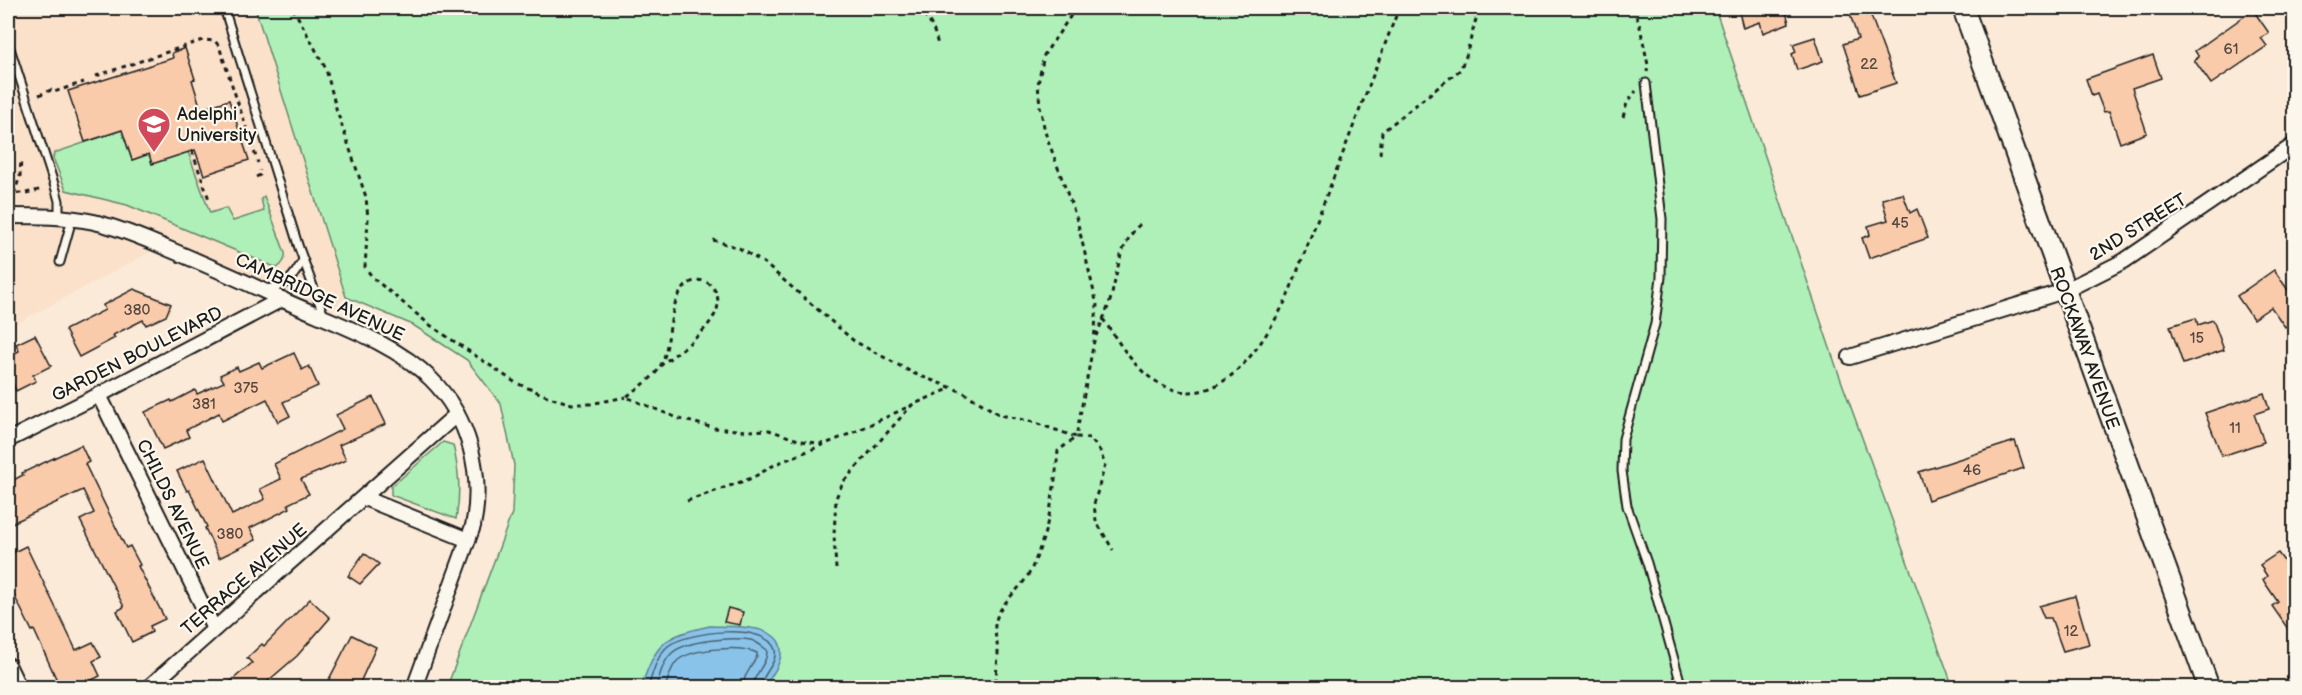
<svg xmlns="http://www.w3.org/2000/svg" width="2302" height="695" font-family="'Balsamiq Sans',sans-serif">
<style>
.built{fill:#fbe1ca}
.green{fill:#aff0b9;stroke:#66866a;stroke-width:1.5}
.water{fill:#89c3e9;stroke:#5d8097;stroke-width:1.5}
.lines{fill:none;stroke-linecap:round;stroke-linejoin:round}
.shore{stroke:#485f6e;stroke-width:1.5}
.building{fill:#facbaa;stroke:#1c1c1c;stroke-width:1.5}
.service-casing{stroke:#1c1c1c;stroke-width:11}
.minor-casing{stroke:#1c1c1c;stroke-width:18}
.secondary-casing{stroke:#1c1c1c;stroke-width:24}
.path{stroke:#1c1c1c;stroke-width:3;stroke-dasharray:4.5 4.5;stroke-linecap:butt}
.service{stroke:#fbf7ec;stroke-width:7}
.minor{stroke:#fbf7ec;stroke-width:14}
.secondary{stroke:#fbf7ec;stroke-width:20}
.labels{text-anchor:middle;stroke-width:4.5;stroke-linejoin:round;paint-order:stroke}
.number-label{font-size:15px;fill:#544840}
.poi-label{font-size:18px;fill:#1c1c1c;stroke:#fbf7ec;text-anchor:start}
.street-label{font-size:18px;fill:#1c1c1c;stroke:#fbf7ec}
</style>
<rect width="100%" height="100%" fill="#fbead8"/>
<filter id="ink" filterUnits="userSpaceOnUse"><feTurbulence type="fractalNoise" baseFrequency=".0167" numOctaves="2"/><feDisplacementMap in="SourceGraphic" scale="12" xChannelSelector="R" yChannelSelector="G"/><feConvolveMatrix kernelMatrix="1 2 1 2 8 2 1 2 1" color-interpolation-filters="sRGB"/></filter>
<g filter="url(#ink)">
<polygon class="built" points="8,8 255,8 345,297 325,319 162,246 8,328"/>
<g class="green">
<polygon points="255,8 1715,8 1837,369 1953,687 447,687 512,513 514,465 501,404 467,360 413,325 346,297"/>
<path d="M122,130L132,160L149,154L188,152L210,213L226,208L233,221L264,211L261,199L264,196L285,253C286,260 283,264 277,268L127,205L66,190L53,158L54,153Z"/>
<path d="M443,442L453,445C459,471 461,492 456,519L391,495V487Z"/>
</g>
<path class="water" d="M710,626C729,627 784,622 781,654C780,666 770,678 764,687H641C657,642 663,636 710,626Z"/>
<g class="lines">
<g class="shore">
<path d="M648,688C652,675 657,655 668,646C686,632 767,621 775,650C778,663 761,675 760,688"/>
<path d="M656,688C659,677 663,661 672,653C686,640 732,637 751,640C757,642 762,646 767,650C768,664 753,674 752,688"/>
<path d="M665,688C668,679 671,667 677,661C691,648 741,645 757,653V656L745,677L743,688"/>
</g>
</g>
<g class="building">
<polygon points="1738,8 1794,8 1795,9 1786,12 1789,23 1763,33 1760,22 1743,28"/>
<polygon points="1848,8 1868,8 1896,83 1860,95 1843,44 1858,39"/>
<polygon points="2253,10 2269,33 2261,38 2267,46 2211,84 2194,60 2199,57 2195,51"/>
<polygon points="1815,37 1823,61 1797,70 1792,54 1796,52 1793,44"/>
<polygon points="185,48 195,79 192,80 201,109 229,100 249,160 204,175 195,150 152,164 149,154 132,160 122,130 85,142 68,91 173,58 172,53"/>
<polygon points="2153,55 2161,78 2132,88 2147,133 2120,143 2109,111 2104,112 2097,94 2092,96 2086,79"/>
<polygon points="1903,194 1910,213 1917,209 1928,238 1869,258 1862,238 1870,235 1868,226 1888,220 1882,199"/>
<polygon points="2274,270 2295,300 2295,321 2285,327 2271,307 2253,319 2237,296"/>
<polygon points="134,289 171,304 166,316 146,325 143,320 113,335 115,338 79,357 65,330 105,310 103,305"/>
<polygon points="2196,318 2198,325 2213,320 2224,350 2183,364 2170,326"/>
<polygon points="35,335 51,366 33,375 36,381 16,391 8,372 8,357 19,351 16,344"/>
<polygon points="294,353 302,370 309,366 318,386 283,402 290,416 278,422 267,399 222,421 219,413 186,430 189,437 163,449 145,412 171,400 172,402 195,390 197,394 224,382 220,375 237,367 239,371 259,362 262,368"/>
<polygon points="2264,393 2269,409 2254,414 2264,442 2222,456 2205,413"/>
<polygon points="373,397 386,424 339,445 346,460 301,479 309,494 288,504 290,508 250,528 256,540 219,558 205,528 207,527 189,490 187,491 177,471 205,458 232,515 265,499 260,489 281,479 274,464 343,429 336,415"/>
<polygon points="2015,441 2024,468 1928,500 1919,472"/>
<polygon points="81,445 89,462 85,464 126,548 130,546 140,565 138,566 165,619 150,626 152,632 132,642 117,611 124,607 80,520 94,513 83,490 8,525 8,483 23,475 22,473"/>
<polygon points="26,546 76,650 93,642 101,657 93,661 100,676 80,686 77,681 60,687 34,630 32,631 11,589 8,591 8,555"/>
<polygon points="364,553 379,564 360,584 348,576"/>
<polygon points="2278,553 2295,576 2295,639 2272,606 2278,602 2263,580 2267,576 2260,565"/>
<polygon points="2075,596 2089,644 2063,651 2051,618 2044,618 2039,606"/>
<polygon points="310,599 330,618 297,656 261,687 224,687 252,663 247,658 262,644 264,646"/>
<polygon points="728,608 743,612 740,625 724,622"/>
<polygon points="352,635 376,647 358,687 325,687"/>
</g>
<g class="lines">
<defs>
<g id="service">
<polyline points="224,8 299,248 324,316"/>
<polyline points="8,42 56,190 59,201 59,217"/>
<polyline points="1646,83 1662,219 1661,277 1655,324 1623,439 1622,471 1627,506 1647,563 1682,688"/>
<polyline points="60,262 72,219"/>
<path d="M265,289C287,287 293,278 303,260"/>
</g>
<g id="minor">
<path d="M8,216C37,216 65,216 94,222C120,228 146,239 171,250C209,266 246,282 283,300C331,322 393,341 431,379C469,417 484,474 473,526L414,688"/>
<polyline points="1850,357 2064,291 2124,261 2294,145"/>
<polyline points="99,395 214,629"/>
<polyline points="8,440 99,395 282,299"/>
<polyline points="364,498 468,540"/>
<polyline points="8,665 19,688"/>
<polyline points="148,688 457,414"/>
</g>
<polyline id="secondary" points="1963,8 2209,688"/>
</defs>
<use href="#service" class="service-casing"/>
<use href="#minor" class="minor-casing"/>
<use href="#secondary" class="secondary-casing"/>
<g class="path">
<polyline points="293,8 326,69 336,108 366,197 368,219 365,267 373,278 430,325 516,383 549,397 572,404 590,404 626,397"/>
<path d="M918,8C929,18 935,30 938,46"/>
<polyline points="1076,8 1044,55 1038,84 1040,106 1045,132 1077,220 1097,305 1094,341 1076,437 1090,438 1100,451 1105,465 1094,504 1096,521 1113,550"/>
<polyline points="1632,8 1639,22 1648,65 1647,72"/>
<polyline points="96,76 203,40 215,41 219,46 258,163"/>
<polyline points="39,95 51,90 54,92 84,82"/>
<polyline points="1623,117 1627,103 1636,91"/>
<polyline points="192,151 210,202"/>
<polyline points="1380,154 1382,132 1460,70 1466,56 1479,8"/>
<polyline points="256,177 260,175 260,170"/>
<polyline points="8,193 26,193 43,189"/>
<polyline points="14,194 20,176 21,159"/>
<path d="M713,240L739,248L764,263L854,341L915,374L963,392L1000,415L1030,421L1076,437L1058,451C1054,494 1049,532 1030,572C1020,591 998,603 995,625C994,634 998,644 998,653C998,662 996,671 996,680"/>
<path d="M1103,319C1118,341 1134,369 1157,382C1219,419 1263,344 1287,298L1399,8"/>
<path d="M1096,336C1101,324 1106,313 1110,301C1119,270 1117,247 1141,223"/>
<path d="M660,366C678,351 702,337 714,316C728,293 702,267 684,288C667,306 672,345 660,367C652,380 638,388 626,397L680,419L714,428L747,431L769,430L801,441L824,444"/>
<polyline points="687,501 752,478 776,464 852,433 912,405"/>
<polyline points="836,569 834,535 836,498 843,482 912,405 949,389"/>
</g>
<use href="#service" class="service"/>
<use href="#minor" class="minor"/>
<use href="#secondary" class="secondary"/>
</g>
</g>
<defs>
<symbol id="university-pin" viewBox="-11 -11 22 30"><path d="M0 17L-7.5 6A9.5 9.5 0 1 1 7.5 6Z" fill="#d1495b" stroke="#fbf7ec"/><path d="M0-5L7-2L0 1L-7-2ZM-4 1L0 2.5L4 1V4Q0 6-4 4Z" fill="#fff"/></symbol>
</defs>
<g fill-rule="evenodd">
<use href="#university-pin" x="135" y="105" width="38" height="52"/>
</g>
<g class="labels">
<g class="number-label">
<text x="2231" y="54">61</text>
<text x="1869" y="69">22</text>
<text x="1900" y="228">45</text>
<text x="137" y="315">380</text>
<text x="2197" y="343">15</text>
<text x="246" y="393">375</text>
<text x="204" y="409">381</text>
<text x="2235" y="433">11</text>
<text x="1972" y="475">46</text>
<text x="230" y="539">380</text>
<text x="2071" y="636">12</text>
</g>
<g class="poi-label">
<text x="177" y="120">Adelphi<tspan x="177" dy="21">University</tspan></text>
</g>
<g class="street-label">
<text transform="translate(2138 227) rotate(-32)" y="6">2ND STREET</text>
<text transform="translate(320 297) rotate(25)" y="6">CAMBRIDGE AVENUE</text>
<text transform="translate(2085 348) rotate(70)" y="6">ROCKAWAY AVENUE</text>
<text transform="translate(137 354) rotate(-27)" y="6">GARDEN BOULEVARD</text>
<text transform="translate(173 504) rotate(64)" y="6">CHILDS AVENUE</text>
<text transform="translate(244 579) rotate(-41)" y="6">TERRACE AVENUE</text>
</g>
</g>
<rect width="2302" height="695" fill="none" stroke="#fbf7ec" stroke-width="30"/>
<rect x="15" y="15" width="2272" height="665" fill="none" stroke="#1c1c1c" stroke-width="2" filter="url(#ink)"/>
</svg>
